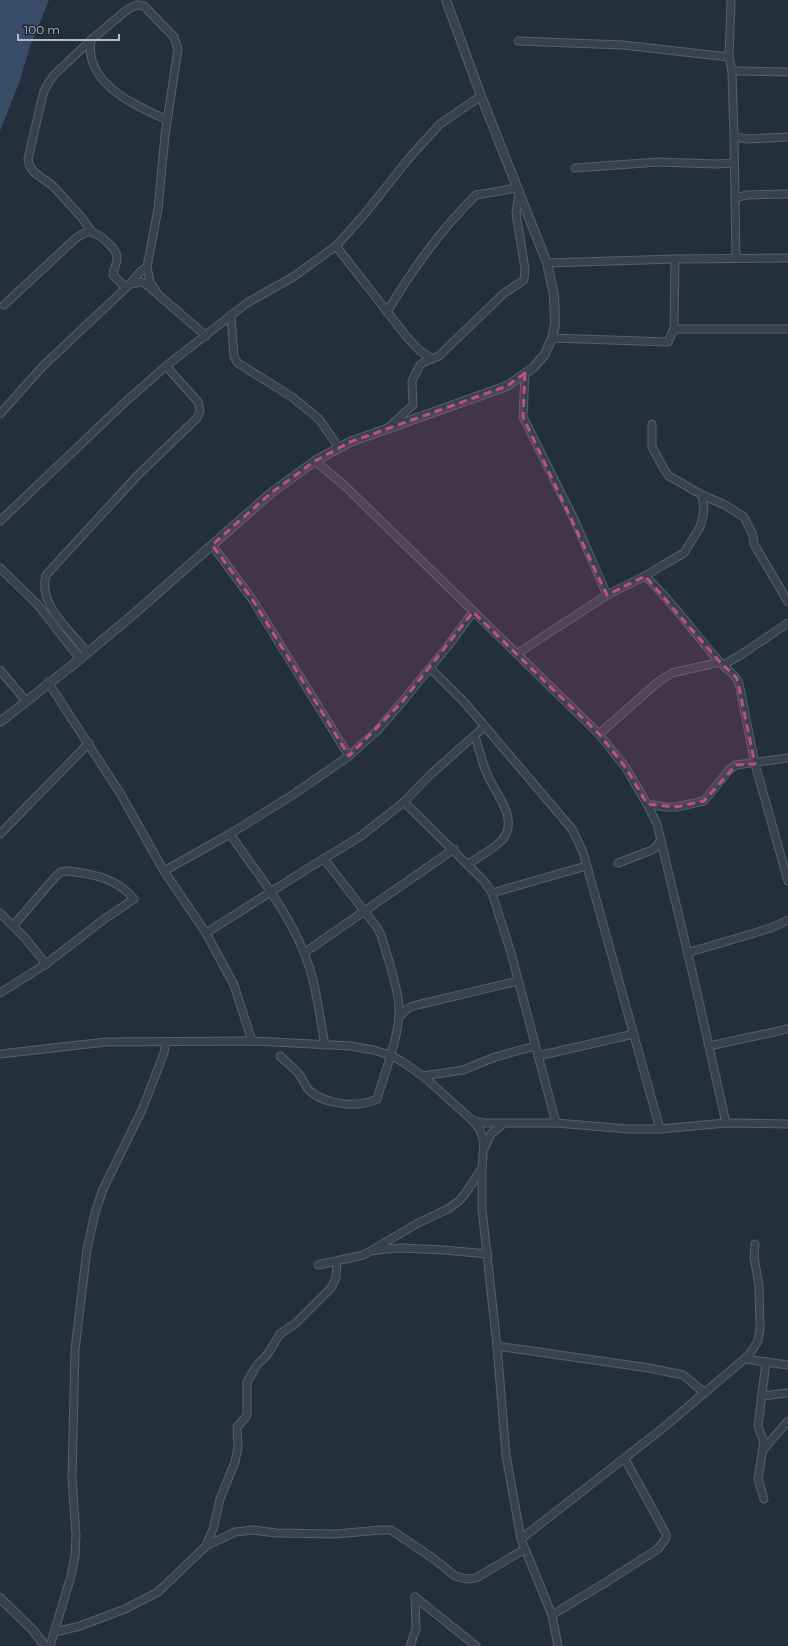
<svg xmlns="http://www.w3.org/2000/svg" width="788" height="1646" font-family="Montserrat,sans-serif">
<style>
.water{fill:#394c67}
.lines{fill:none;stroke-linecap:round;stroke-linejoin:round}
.minor-casing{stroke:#565f6c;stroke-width:9}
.tertiary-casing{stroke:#565f6c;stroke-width:10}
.minor{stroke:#38414e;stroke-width:7}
.tertiary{stroke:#38414e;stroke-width:8}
.marked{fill:#bd5182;fill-opacity:0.2;stroke:#bd5182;stroke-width:3;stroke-dasharray:8 5;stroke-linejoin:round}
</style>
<rect width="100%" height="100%" fill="#242f3e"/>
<polygon class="water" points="0,0 49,0 30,47 19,83 0,131"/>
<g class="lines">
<defs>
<g id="minor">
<polyline points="731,0 729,57 732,71 734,137 736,258"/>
<path d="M91,40C84,84 135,105 167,120"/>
<polyline points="518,41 623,45 729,57"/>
<polyline points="732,71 788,72"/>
<polyline points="734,137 748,139 788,137"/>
<polyline points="575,168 658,162 716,164 734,163"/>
<polyline points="736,198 746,195 788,194"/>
<polyline points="92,232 82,218 53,186 35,173 30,167 28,159 40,107 44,91 49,82 54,75 91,40 128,9 137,5 144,6 174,37 178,49 165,135 158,209 147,267 150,282 156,291"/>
<polyline points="336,246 406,336 419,350 431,358"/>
<polyline points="547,263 675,259 788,258"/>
<polyline points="130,284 140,272 147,267"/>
<path d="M4,305L75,239C79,236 84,232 89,232C98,232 115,247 117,256C118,263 113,269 113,275L125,287"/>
<path d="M387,312C412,270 441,229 476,195L517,188"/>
<polyline points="231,315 234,357 238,363 292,397 319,419 339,448"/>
<polyline points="674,329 788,329"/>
<polyline points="552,338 668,342 674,329 675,259"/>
<polyline points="525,373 523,417 574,519 607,595"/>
<polyline points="0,414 43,366 130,284 141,282 146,284 206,336"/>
<polyline points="388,428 413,405 412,381 420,365 424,362 439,356 503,294 524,280 525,269 516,213 519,193"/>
<polyline points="315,461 344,485 599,734 626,768 647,804 657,824 696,988 726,1123"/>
<polyline points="702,495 725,505 744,517 753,535 754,544 788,602"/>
<polyline points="0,521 123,404 166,366 247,303 293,277 336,246 363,216 410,157 440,124 481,96"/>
<polyline points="212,545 252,599 349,756"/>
<polyline points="0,568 38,605 80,659"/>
<path d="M645,576C672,601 694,633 718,660C725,669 734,672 739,683L755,764L788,881"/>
<path d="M87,652C70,630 38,606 46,575L137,476L197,418L200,411L198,402L166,366"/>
<polyline points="518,653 607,595 645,576 663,565 684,553 700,527 703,516 704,509 702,495 669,476 664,469 652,447 652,424"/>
<polyline points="723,665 739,656 788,623"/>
<polyline points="430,668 465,703 572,829 583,852 660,1129"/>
<polyline points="0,670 26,701"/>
<polyline points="48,682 120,793 164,871 206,933 234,985 252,1041"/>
<polyline points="599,734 658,682 672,673 720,662"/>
<polyline points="404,802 484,881 492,893 511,953 556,1123"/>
<polyline points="647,804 665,807 676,807 704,801 729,770 736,765 788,758"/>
<polyline points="0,834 89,743"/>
<path d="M230,834C256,872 287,909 304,953C316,981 319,1014 325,1045"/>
<polyline points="618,863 652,850 655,848 661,840"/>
<path d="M468,864C476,859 498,846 503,839C519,818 495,793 487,774C482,762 479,749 475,736"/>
<polyline points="164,871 230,834 294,794 349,756 377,731 402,702 448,646 473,612"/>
<polyline points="492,893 586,866"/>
<polyline points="0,913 25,938 46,964"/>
<polyline points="206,933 307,869 361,836 404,802 430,775 484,727"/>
<polyline points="304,953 454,849"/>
<polyline points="687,953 771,928 788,920"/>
<path d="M0,993L46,964L103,920L134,899C117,878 93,874 67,871L61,872L56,876L13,926"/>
<polyline points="399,1017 407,1009 413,1006 518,981"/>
<polyline points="709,1046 788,1029"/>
<polyline points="0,1054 106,1042 252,1041 351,1046 373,1050 390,1055 401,1061 423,1076 472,1120 484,1123 556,1123 628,1129 660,1129 726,1123 788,1124"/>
<path d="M280,1056C286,1062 293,1067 298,1073C303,1078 305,1087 310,1091C326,1105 359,1108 377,1099C385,1071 400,1036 399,1007C398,986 387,956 381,935L376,926L324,859"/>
<polyline points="538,1056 634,1034"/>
<polyline points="423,1076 463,1070 495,1057 535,1046"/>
<polyline points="472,1120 479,1128 484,1141 482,1168 482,1209 497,1346 506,1455 521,1539 552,1615 558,1646"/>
<polyline points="485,1147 491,1134 503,1124"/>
<polyline points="374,1249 418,1223 448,1209 459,1201 465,1194 482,1168"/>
<polyline points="318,1265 363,1255 371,1251 385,1249 402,1248 444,1250 488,1254"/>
<polyline points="497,1346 649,1368 683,1375 705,1393"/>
<polyline points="745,1359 788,1365"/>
<polyline points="762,1396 788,1393"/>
<polyline points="762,1451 788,1421"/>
<polyline points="764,1499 758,1479 764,1442 758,1426 766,1362"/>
<polyline points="521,1539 663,1428 749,1355 758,1341 760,1329 759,1286 754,1257 755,1244"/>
<polyline points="206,1546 213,1529 220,1499 235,1462 238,1447 237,1427 245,1418 247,1415 247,1382 257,1365 267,1355 280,1334 296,1323 331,1288 336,1278 337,1261"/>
<polyline points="415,1597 476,1646"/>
<polyline points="552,1615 603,1584 658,1549 666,1538 666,1534 625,1459"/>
<polyline points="55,1632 80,1626 125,1609 158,1592 206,1546 235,1532 253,1530 276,1533 336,1534 380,1530 391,1530 434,1559 455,1576 466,1579 476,1578 525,1549"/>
<polyline points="50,1646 71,1576 75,1556 76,1535 72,1479 75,1350 87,1249 95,1213 103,1189 142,1110 164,1053 166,1042"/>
<polyline points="410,1646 416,1629 415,1597"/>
</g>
<g id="tertiary">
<polyline points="0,722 80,659 135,613 271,493 315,461 350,442 507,386 534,367 545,354 552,338 555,324 554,295 547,263 481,96 446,0"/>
<polyline points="0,1598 33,1630 45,1646"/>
</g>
</defs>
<use href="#minor" class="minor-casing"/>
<use href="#tertiary" class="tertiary-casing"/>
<use href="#minor" class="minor"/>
<use href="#tertiary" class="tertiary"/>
</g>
<path class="marked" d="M525,373L523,417L607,595L645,576L720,662L737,678L755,764L736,765L704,801L676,807L647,804L626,768L599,734L473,612L402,702L349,756L252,599L212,545L271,493L315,461L350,442L507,386Z"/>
<path d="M18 34v6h101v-6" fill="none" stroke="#b4bcc9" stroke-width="2"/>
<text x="24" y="34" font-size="12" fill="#b4bcc9" stroke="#1d2633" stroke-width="3" paint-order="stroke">100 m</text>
</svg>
